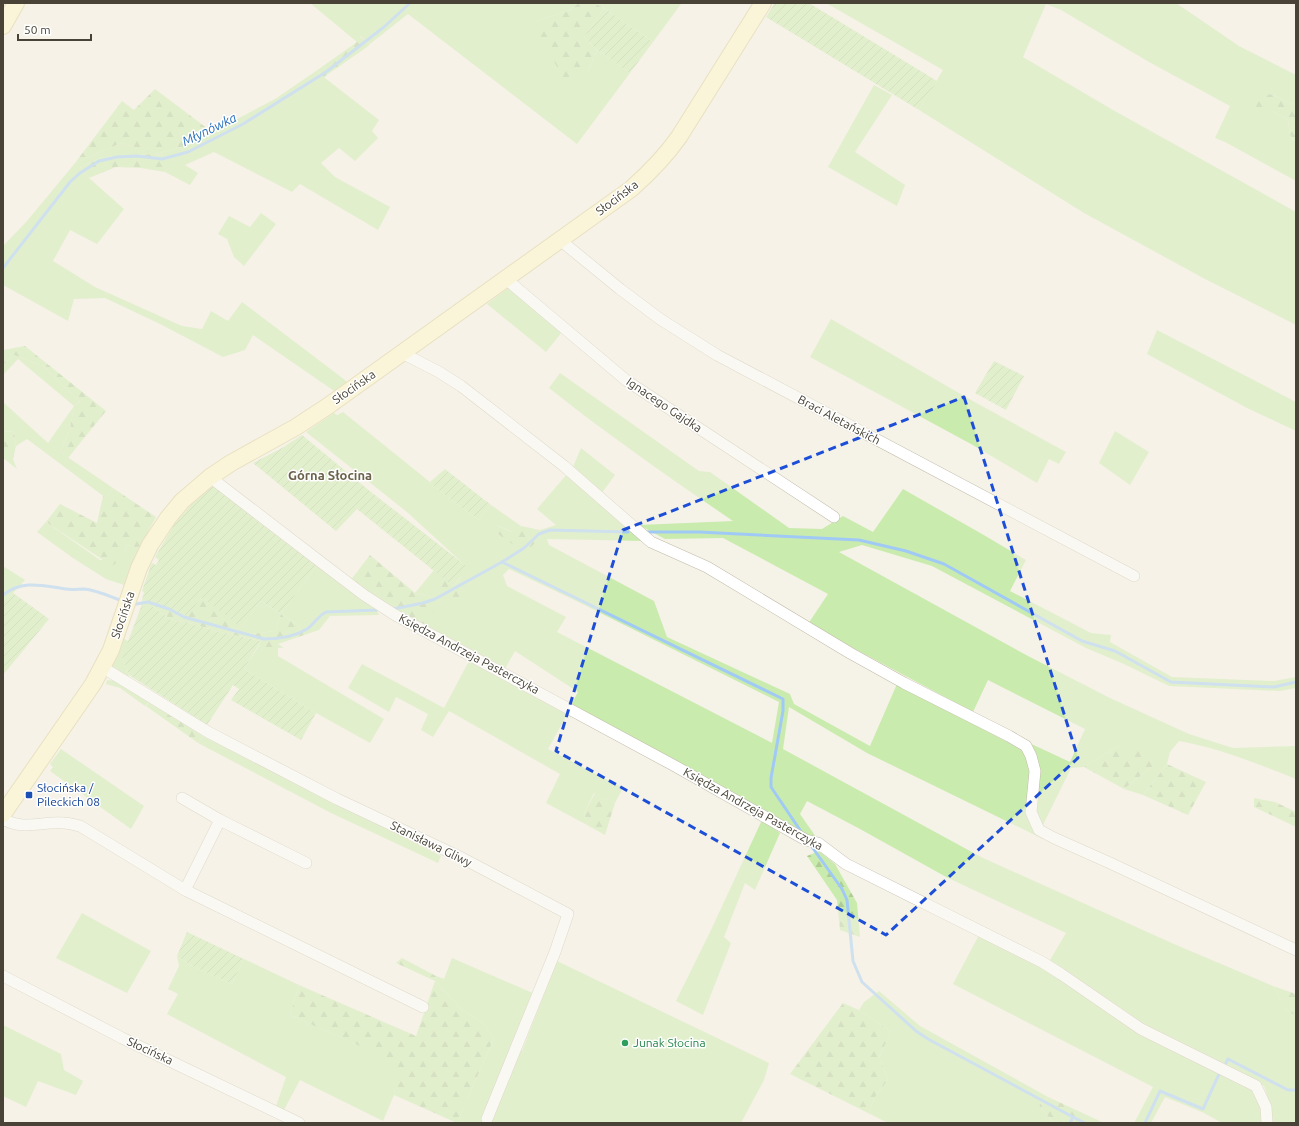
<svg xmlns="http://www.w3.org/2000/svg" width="1299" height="1126" font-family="Ubuntu,sans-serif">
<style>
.grass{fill:#caebae;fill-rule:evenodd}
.forest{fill:url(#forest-firs)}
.garden{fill:url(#garden-furrows)}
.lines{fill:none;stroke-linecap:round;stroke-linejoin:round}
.stream{stroke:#a0caf5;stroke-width:3}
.street-casing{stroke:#c1bba9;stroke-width:12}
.secondary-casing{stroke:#d7cb94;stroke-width:18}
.street{stroke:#fff;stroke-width:11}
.secondary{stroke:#fff7c7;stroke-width:16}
.marked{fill:none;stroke:#1d4ed8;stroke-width:3;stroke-dasharray:8 5;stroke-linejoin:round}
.transit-dot{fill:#1a4fb4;stroke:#fff;stroke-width:1.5}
.leisure-dot{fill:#2e9e5b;stroke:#fff;stroke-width:1.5}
.labels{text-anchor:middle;stroke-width:3;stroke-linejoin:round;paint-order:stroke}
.street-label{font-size:12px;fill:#484336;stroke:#fff}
.transit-label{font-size:12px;fill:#164399;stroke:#fff;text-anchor:start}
.leisure-label{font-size:12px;fill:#27864d;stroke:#fff;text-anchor:start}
.water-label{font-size:13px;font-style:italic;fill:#286fbb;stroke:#fff}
.neighbourhood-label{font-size:13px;font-weight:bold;fill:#6c624c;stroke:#fff}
</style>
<defs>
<pattern id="forest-firs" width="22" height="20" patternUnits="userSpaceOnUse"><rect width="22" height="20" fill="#caebae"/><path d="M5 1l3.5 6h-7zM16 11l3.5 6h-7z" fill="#afcb96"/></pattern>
<pattern id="garden-furrows" width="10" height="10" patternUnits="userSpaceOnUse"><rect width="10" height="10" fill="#caebae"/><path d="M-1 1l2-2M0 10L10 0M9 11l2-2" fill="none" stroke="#afcb96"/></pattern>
</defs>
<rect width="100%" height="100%" fill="#f5f2e7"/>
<g class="grass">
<polygon points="310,3 579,3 570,10 537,21 586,75 597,50 630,73 577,144 408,14 370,44 360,36 357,42"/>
<polygon points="594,3 679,3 681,4 653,42 604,8"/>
<polygon points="826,3 1176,3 1239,46 1296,75 1296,105 1270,94 1248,110 1272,111 1288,120 1290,135 1296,143 1296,181 1225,142 1215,138 1230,106 1149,62 1061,10 1046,4 1023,57 1113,110 1296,212 1296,325 1205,279 1084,213 919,110 943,70"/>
<polygon points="316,71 379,120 372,131 378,138 355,161 339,148 321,163 335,177 390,207 378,230 300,184 292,192 214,152 185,165 198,173 190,185 165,172 175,162 156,154 103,157 80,167 89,178 124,209 97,244 70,230 53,261 95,287 182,326 202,329 211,311 228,321 242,302 345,380 349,384 337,393 253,335 245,350 223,357 160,324 105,298 74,299 68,321 3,285 3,246 27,221 75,163 121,143 156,154 186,146 275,99"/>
<polygon points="874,85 892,95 855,152 905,185 897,206 828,167"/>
<polygon points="261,213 276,224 244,266 234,257 227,239 218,234 229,216 250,227"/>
<polygon points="508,288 562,332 546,352 487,304"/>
<polygon points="831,319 971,400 1066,452 1059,464 1049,459 1037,483 971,444 810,357"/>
<polygon points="1157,330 1296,402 1296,431 1247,408 1147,354"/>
<polygon points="14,355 43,366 80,402 74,406 70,429 60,452 113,488 106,498 27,439 16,446 14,431 3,432 3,402 48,443 74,406 18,359 3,375 3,365"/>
<path d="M560,373L699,471L710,472L789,528L822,529L843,516L873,532L903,489L982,534L1026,560L1010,591L1091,633L1111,635L1110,642L1172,677L1274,681L1296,677V688L1280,691L1169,686L1124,664L1086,648L932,566L862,545L839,552L1028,656L1110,698L1189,734L1233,748L1296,746V779C1258,764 1219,748 1179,741L1170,752L1167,764L1143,795L1124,789L1153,766L1118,746L1084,767L1071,768L1042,827L1034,810L1039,770L1025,741L1070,762L1085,729L988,680L973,712L808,624L828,594L723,538L665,539L639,525L733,521C670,478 608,435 549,388Z"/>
<path d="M343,412L430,482L442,493L479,520L491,505L521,526L513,532L496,525L492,529L539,539L540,530L556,525L537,509L568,473L644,541L547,539L549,545L654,601L667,637L790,694L794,704L870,746L897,684L1023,750L1033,768L1032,825L1043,839L867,753L789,707L783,749L981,857L1174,944L1273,986L1287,1011L1296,1016V1123H1273L1271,1107L1264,1086L1153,1030L1050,960L1066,933L948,878L860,829L807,801L800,814L816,837H810L571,705L578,692L515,651L505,669L423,625L431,597L415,593L434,570L444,578L440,585L465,587L458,581L468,568L407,512L306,432L334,413L337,415ZM509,569L572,599L779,702L772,743L557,632L566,617L507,586L503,575Z"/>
<polygon points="1115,431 1149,452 1130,485 1099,463"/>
<polygon points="581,448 615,475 601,494 573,467"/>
<polygon points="46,522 100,560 122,559 127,545 139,548 127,586 106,579 73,558 37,532"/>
<polygon points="317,565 374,605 379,615 330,616 319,630 304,635 297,624 281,614 275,631 252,634 241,627 261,601 281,614"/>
<polygon points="3,566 25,580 13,593 3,601"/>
<polygon points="123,638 129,642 122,657 129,675 127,678 111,668"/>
<polygon points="258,647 278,647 278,656 384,719 370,743 316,713 244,669"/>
<polygon points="469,661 568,713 548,749 623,788 615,803 594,793 584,813 587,825 546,803 560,774 449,711 433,737 421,730 428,714 396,697 389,712 348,688 362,664 444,708"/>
<polygon points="107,680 118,681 150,701 145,706 120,688 106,684"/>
<polygon points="203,736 441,856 438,863 331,813 198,743"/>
<polygon points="61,749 144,806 131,829 50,771 53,767 50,764"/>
<polygon points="762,820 780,833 755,890 745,883 724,937 731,943 703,1015 676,1001 711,930"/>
<polygon points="82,913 151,951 127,993 56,958"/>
<polygon points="979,935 1044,967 1252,1087 1259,1099 1265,1123 1222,1123 1204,1113 1165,1097 1151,1123 1134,1123 1153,1087 953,984"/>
<polygon points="177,956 190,965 232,984 244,959 299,985 290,1015 399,1063 394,1095 383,1121 300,1080 284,1110 276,1106 286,1077 167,1014 178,994 168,989 179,966"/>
<polygon points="452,958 535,994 514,1047 522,1051 557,961 769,1063 764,1080 741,1123 457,1123 494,1038 484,1024 462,1010 435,981 436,976 444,979"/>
<path d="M879,991L920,1026L1048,1097L1039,1105L1049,1118L1056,1123H888L870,1114C872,1097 878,1093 888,1080L879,1057L891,1032L859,1010L864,1002Z"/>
<polygon points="3,1025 61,1054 64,1070 83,1081 76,1095 38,1081 26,1107 3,1096"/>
</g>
<g class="forest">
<polygon points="579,3 594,3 604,8 584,37 597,50 586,75 564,79 541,39 537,21 570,10"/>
<polygon points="359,36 370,44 367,47 324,77 316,71 357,42"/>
<polygon points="155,89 212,132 186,146 156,154 176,162 165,172 141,168 116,167 89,178 80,167 103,157 154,154 121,143 75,163 122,101 134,110"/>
<polygon points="1270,94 1296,105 1296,143 1290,135 1288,120 1272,111 1247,111 1258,99"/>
<polygon points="25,346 106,411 68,458 60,452 70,429 74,406 80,402 43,366 14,355 3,365 3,350"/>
<polygon points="14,431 16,446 13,459 17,469 3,458 3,432"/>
<polygon points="113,488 156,517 139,548 127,545 122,559 112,566 46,522 60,504 97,523 103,496 106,498"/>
<polygon points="496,525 512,532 521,526 540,530 539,539 525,553 491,529"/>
<polygon points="370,555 415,593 431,597 440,604 423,625 350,581"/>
<polygon points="444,578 453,586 458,581 465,587 456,604 446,603 440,585"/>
<polygon points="201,597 252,634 275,631 281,614 297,624 304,635 278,644 284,648 258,647 261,641 216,631 186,622 173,621 153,607 141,607 142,600 154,603"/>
<polygon points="150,701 203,736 198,743 146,706"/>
<polygon points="1118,746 1148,753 1153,766 1124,789 1084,767"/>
<polygon points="1167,764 1206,782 1188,815 1143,795"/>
<polygon points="595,793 615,803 605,835 587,825 584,813"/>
<polygon points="1254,798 1275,802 1296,812 1296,827 1254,807"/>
<polygon points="819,851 835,864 857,903 860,937 840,930 837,900 807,856"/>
<polygon points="402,958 436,976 435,981 462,1010 484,1024 494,1038 457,1123 394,1095 398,1063 290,1015 299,985 416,1036 435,981 396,963"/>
<polygon points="1273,986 1296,994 1296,1016 1287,1011"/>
<path d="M843,1003L859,1010L891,1032L879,1057L888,1080C878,1093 872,1097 870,1114L790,1074Z"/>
<polygon points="1048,1097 1102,1122 1101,1123 1056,1123 1049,1118 1039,1105"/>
</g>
<g class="garden">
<polygon points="775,3 809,3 937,81 919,110 766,17"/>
<polygon points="604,8 653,42 630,73 597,50 584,37"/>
<polygon points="994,361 1024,376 1006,410 975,393"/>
<polygon points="302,435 371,492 469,568 453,586 357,509 336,531 253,463 282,448"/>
<polygon points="445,469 491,505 479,520 442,493 430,482"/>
<polygon points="213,485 317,565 281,614 261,601 241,627 201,597 188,616 154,603 142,600 144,592 142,591 151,565 152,563 156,565 159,560 155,557 174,525 190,506"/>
<polygon points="13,593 49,619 3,675 3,601"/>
<polygon points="141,607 153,607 173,621 186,622 216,631 261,641 244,669 316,713 301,740 231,700 239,689 233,685 207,725 129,675 122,657"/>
<polygon points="187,932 244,959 232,984 190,965 177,956"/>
</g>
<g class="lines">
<g class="stream">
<polyline points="3,268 70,182 80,173 99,161 117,157 137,156 162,159 188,152 243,124 326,72 384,27 410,3"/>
<polyline points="646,532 699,532 859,540 906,551 944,564 1082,641 1115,651 1171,682 1274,687 1296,682"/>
<polyline points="502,562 524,548 539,534 550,530 628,532"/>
<path d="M3,595C23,579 43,586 66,589C72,590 78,589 84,589C96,590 109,596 120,600"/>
<path d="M136,604L148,602L169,609L184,617L264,639C279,639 294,637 307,629C314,624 318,616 326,612L377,610"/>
<polyline points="393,609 423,603 435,599 502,562 783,699 783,711 771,778 771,787 802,833"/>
<polyline points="810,844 842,889 847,900 853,961 862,982 916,1031 928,1039 1073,1117 1070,1123"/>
<polyline points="1226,1063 1228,1059 1288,1090 1296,1090"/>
<polyline points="1073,1117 1085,1123"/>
<polyline points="1145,1123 1160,1091 1203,1109 1220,1072"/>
</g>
<defs>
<g id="street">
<polyline points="560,240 620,289 660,319 717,355 1134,576"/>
<polyline points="506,279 627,381 834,517"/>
<polyline points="402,353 439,372 461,386 564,466 651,542 707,567 850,653 904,683 1009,736 1026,746 1031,756 1035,771 1031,812 1039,830 1054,838 1110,863 1296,950"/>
<polyline points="210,477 322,563 364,595 395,615 673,765 806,840 818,843 846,864 1042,962 1061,974 1141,1029 1256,1086 1266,1107 1267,1123"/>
<polyline points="102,667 208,732 337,799 462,858 568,914 555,952 487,1119"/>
<polyline points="182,798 220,820 306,863"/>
<path d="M3,819C23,831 43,821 64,823C69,823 75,825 80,826L185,890L423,1007"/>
<polyline points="185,890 220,820"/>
<polyline points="3,976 122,1038 299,1123"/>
</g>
<g id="secondary">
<polyline points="3,26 16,3"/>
<path d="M3,814L93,684L111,650L139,568L150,545L168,518L182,501L210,477L231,463L296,427L328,406L631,189C649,173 665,157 679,137L763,3"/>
</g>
</defs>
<use href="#street" class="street-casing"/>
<use href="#secondary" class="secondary-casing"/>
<use href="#street" class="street"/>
<use href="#secondary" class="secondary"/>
</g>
<path d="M0 0H1299V1126H0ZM964,397L1078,758L886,935L556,751L623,530Z" fill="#f5f2e7" fill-opacity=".55" fill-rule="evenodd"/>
<path class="marked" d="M964,397L1078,758L886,935L556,751L623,530Z"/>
<rect class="transit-dot" x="25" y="791" width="8" height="8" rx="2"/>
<circle class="leisure-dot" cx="625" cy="1043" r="4"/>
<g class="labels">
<g class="street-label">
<text transform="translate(617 198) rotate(-37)" y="4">Słocińska</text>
<text transform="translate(354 387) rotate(-35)" y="4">Słocińska</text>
<text transform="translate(664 405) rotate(34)" y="4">Ignacego Gajdka</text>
<text transform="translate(839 420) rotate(28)" y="4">Braci Aletańskich</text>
<text transform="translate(123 615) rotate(-71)" y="4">Słocińska</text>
<text transform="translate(469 654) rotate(28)" y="4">Księdza Andrzeja Pasterczyka</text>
<text transform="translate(753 809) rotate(29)" y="4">Księdza Andrzeja Pasterczyka</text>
<text transform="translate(431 844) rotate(26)" y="4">Stanisława Gliwy</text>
<text transform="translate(150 1051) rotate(25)" y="4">Słocińska</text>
</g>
<g class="transit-label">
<text x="37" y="792">Słocińska /<tspan x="37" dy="14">Pileckich 08</tspan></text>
</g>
<g class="leisure-label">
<text x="633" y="1047">Junak Słocina</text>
</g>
<g class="water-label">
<text transform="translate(209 129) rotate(-26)" y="5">Młynówka</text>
</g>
<g class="neighbourhood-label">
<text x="330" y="480">Górna Słocina</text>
</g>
</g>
<rect width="1299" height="1126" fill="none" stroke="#484336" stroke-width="8"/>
<path d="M18 34v6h73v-6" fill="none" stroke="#484336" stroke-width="2"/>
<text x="24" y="34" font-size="12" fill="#484336" stroke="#ffffff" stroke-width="3" paint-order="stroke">50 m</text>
</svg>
